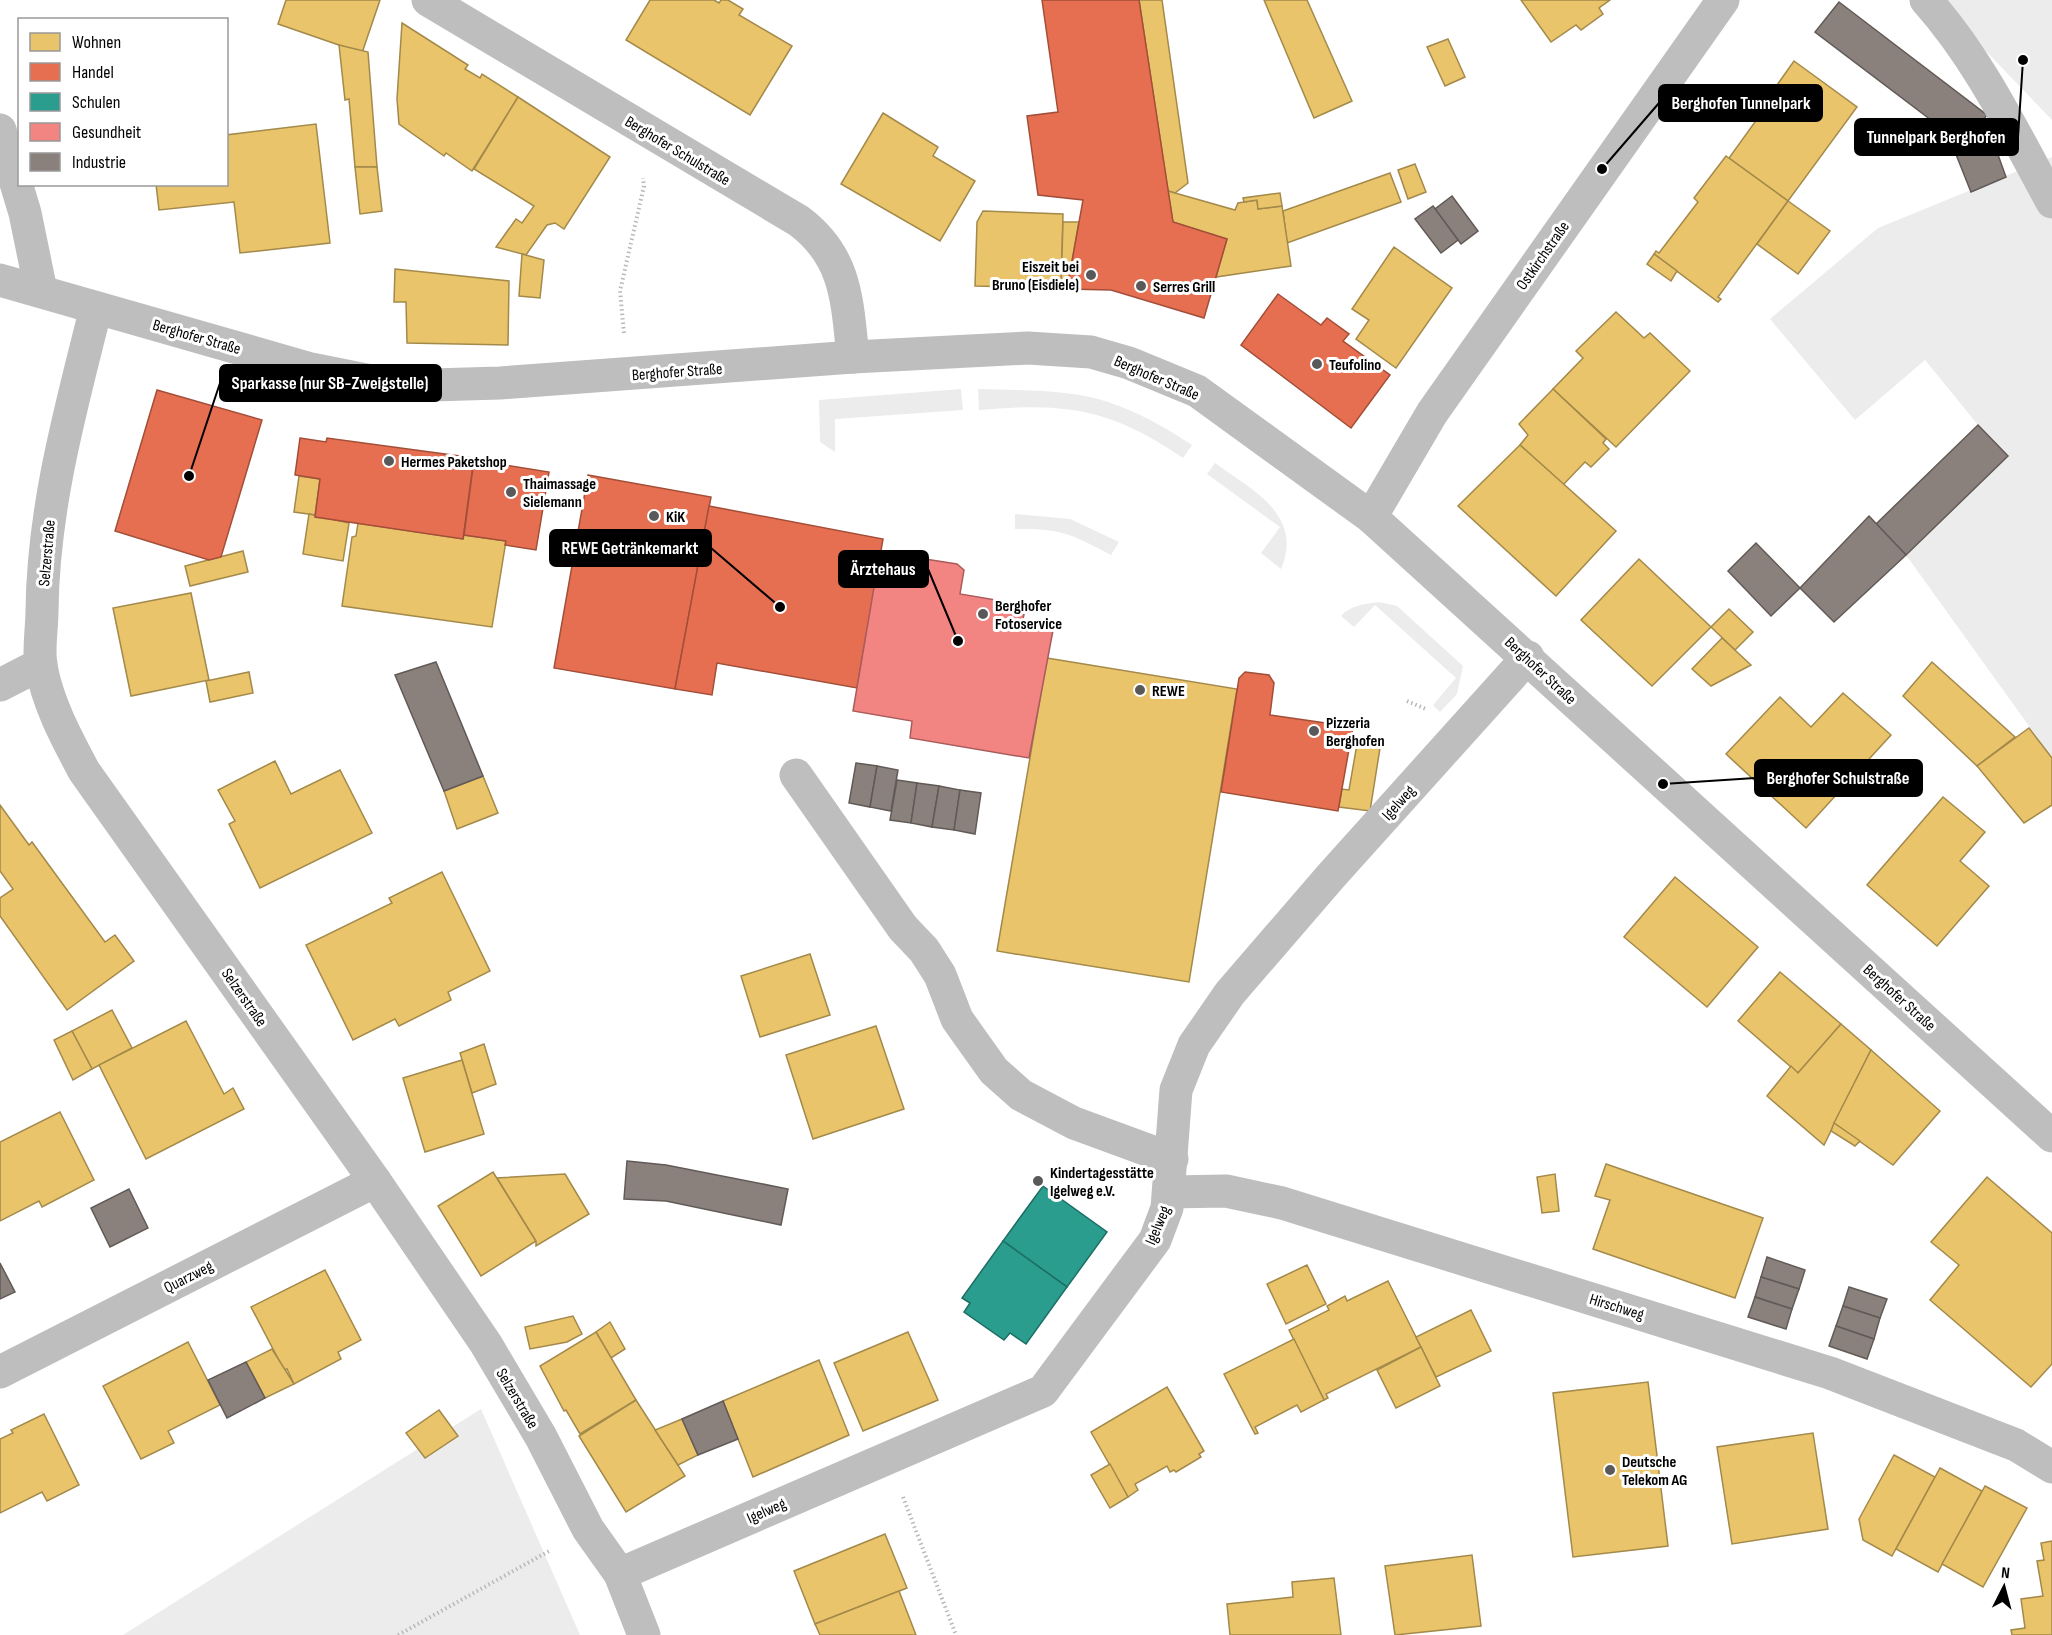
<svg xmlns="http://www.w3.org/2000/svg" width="2052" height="1635" font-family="'Sofia Sans Condensed',sans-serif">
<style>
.green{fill:#ececec}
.homes{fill:#e9c46a;stroke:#a3894a;stroke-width:1.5}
.shops{fill:#e76f51;stroke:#a24e39;stroke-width:1.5}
.schools{fill:#2a9d8f;stroke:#1d6e64;stroke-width:1.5}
.health{fill:#f28482;stroke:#a95c5b;stroke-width:1.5}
.industry{fill:#8a817c;stroke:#615a57;stroke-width:1.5}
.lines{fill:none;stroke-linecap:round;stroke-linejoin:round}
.path{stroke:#b9b9b9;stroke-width:4;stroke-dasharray:1.5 3;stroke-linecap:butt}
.minor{stroke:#bebebe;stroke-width:33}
.poi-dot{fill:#595959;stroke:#fff;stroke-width:2}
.labels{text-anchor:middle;stroke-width:6;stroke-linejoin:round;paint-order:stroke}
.street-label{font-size:16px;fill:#000;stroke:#fff}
.poi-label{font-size:16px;font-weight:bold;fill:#000;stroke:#fff;text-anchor:start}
.leader{fill:none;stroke:#000;stroke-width:2}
.callout-dot{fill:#000;stroke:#fff;stroke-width:2}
.callout{fill:#000;stroke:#000;stroke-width:2}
.callout-label{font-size:18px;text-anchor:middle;font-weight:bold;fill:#fff}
</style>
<rect width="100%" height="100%" fill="#fff"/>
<g class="green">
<polygon points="1937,0 2052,0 2052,120"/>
<polygon points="2052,157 2052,758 1906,555 2007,456 1978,425 1925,360 1855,420 1770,319 1878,228"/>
<polygon points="961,389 963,410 835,419 835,452 820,442 819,400"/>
<path d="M978,389C1024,391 1075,388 1119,406C1146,416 1169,430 1192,445L1183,458C1112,409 1065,402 979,410Z"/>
<path d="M1215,463C1252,490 1304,515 1281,569L1261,553L1280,527L1207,474Z"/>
<path d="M1015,514L1070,519L1119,542L1111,555C1072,534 1060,528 1015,529Z"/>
<path d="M1379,602L1397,606L1463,666L1457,694L1440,712L1433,705L1456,678L1375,605L1354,627L1341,616C1351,605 1364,604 1379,602Z"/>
<polygon points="481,1409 580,1635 123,1635"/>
</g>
<g class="homes">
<polygon points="286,0 380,0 362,53 278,24"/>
<polygon points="650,0 714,0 719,3 721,0 728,0 743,9 739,15 792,46 750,115 626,40"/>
<polygon points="1139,0 1162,0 1188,183 1175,193 1168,191"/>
<polygon points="1264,0 1307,0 1352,101 1314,118"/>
<polygon points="1521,0 1610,0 1599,8 1603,14 1581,30 1576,25 1551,42"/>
<polygon points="402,23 468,65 465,69 480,78 482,74 518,97 472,171 446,153 444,156 399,124 397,99"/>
<polygon points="1448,39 1465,77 1445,86 1427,47"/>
<polygon points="339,45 368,52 377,167 355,167 349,99 345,100"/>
<polygon points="1794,61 1857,107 1788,201 1729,158 1768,104 1765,102"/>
<polygon points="518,97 610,157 564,229 555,223 547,225 526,255 496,247 516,219 522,223 534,206 474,169"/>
<polygon points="883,113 938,147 933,156 975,181 940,241 841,184"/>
<polygon points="316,124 330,243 240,253 234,202 159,210 156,184 226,184 226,135"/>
<polygon points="1726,156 1788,201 1718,297 1721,299 1718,302 1654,254 1656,251 1659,253 1698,202 1694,198"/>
<polygon points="1415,164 1426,192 1408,199 1398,170"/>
<polygon points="355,167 377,167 382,211 360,214"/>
<polygon points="1390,173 1401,202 1287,243 1283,211"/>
<polygon points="1168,191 1235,210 1238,203 1257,200 1258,209 1282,206 1291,266 1216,277 1227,239 1173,222"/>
<polygon points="1280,193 1282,206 1258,209 1257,200 1244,202 1243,198"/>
<polygon points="1788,201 1830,231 1798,274 1757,244"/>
<polygon points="983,211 1063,214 1061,288 975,286 977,222"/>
<polygon points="1063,222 1079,222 1067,289 1061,288"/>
<polygon points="1394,247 1452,288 1396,368 1356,339 1369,320 1352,309"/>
<polygon points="522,254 544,260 540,298 519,296"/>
<polygon points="1654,254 1677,271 1671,281 1647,264"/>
<polygon points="395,269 509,281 508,345 407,343 406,302 394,302"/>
<polygon points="1616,312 1644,338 1650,333 1690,371 1616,447 1553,389 1583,358 1576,351"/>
<polygon points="1553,389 1606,439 1603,443 1609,449 1591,467 1585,462 1563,485 1520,445 1528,435 1519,424"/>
<polygon points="1520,445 1616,531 1556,596 1458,506"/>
<polygon points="299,476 320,479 315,515 294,512"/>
<polygon points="309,514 349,523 343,561 303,554"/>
<polygon points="358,523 463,539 464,535 506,541 492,627 342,606 352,537 356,536"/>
<polygon points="243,551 248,572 190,586 185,566"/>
<polygon points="1639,559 1711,627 1652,686 1581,620"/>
<polygon points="191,593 209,680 131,696 113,608"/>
<polygon points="1729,609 1753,632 1735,650 1711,627"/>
<polygon points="1722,638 1751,665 1711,686 1692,669"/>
<polygon points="1047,658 1237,689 1189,982 997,951"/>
<polygon points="1932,662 2015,737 1977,766 1903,696"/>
<polygon points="249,672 253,693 210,702 206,681"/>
<polygon points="1843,693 1891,735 1806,828 1726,754 1780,697 1811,727"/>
<polygon points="2029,728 2052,758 2052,805 2024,823 1977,766"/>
<polygon points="1357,744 1380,748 1370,811 1339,807 1342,789 1349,790"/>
<polygon points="275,761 291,794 340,770 372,833 260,888 229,824 235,821 218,790"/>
<polygon points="483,776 498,813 457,829 444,791"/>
<polygon points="1943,797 1985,832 1960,861 1989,886 1937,946 1867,885"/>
<polygon points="0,805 29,845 32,842 105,942 115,935 134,961 67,1010 0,916 0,898 13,889 0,871"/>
<polygon points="442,872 490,971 448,992 451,1000 399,1026 395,1019 353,1040 306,945 392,903 389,898"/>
<polygon points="1675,877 1758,947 1707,1007 1624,937"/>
<polygon points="810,954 830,1015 760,1037 741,976"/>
<polygon points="1780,972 1841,1024 1798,1073 1738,1021"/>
<polygon points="112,1010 132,1048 92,1069 72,1031"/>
<polygon points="186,1021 224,1094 233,1088 244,1109 146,1159 99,1065"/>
<polygon points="1841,1024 1871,1050 1824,1145 1767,1096 1791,1066 1798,1073"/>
<polygon points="876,1026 904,1109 813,1139 786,1055"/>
<polygon points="72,1031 92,1069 73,1080 54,1040"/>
<polygon points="484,1044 496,1084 472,1093 460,1053"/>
<polygon points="1871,1050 1940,1111 1893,1165 1834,1123"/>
<polygon points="462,1060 484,1134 425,1152 403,1078"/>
<polygon points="60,1112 94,1180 42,1207 39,1201 0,1221 0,1142"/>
<polygon points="1834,1123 1860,1141 1855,1146 1831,1131"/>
<polygon points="1606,1164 1763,1218 1735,1298 1593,1249 1610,1200 1595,1196"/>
<polygon points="493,1172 536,1241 481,1276 438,1206"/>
<polygon points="565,1174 589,1214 536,1246 536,1241 497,1178"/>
<polygon points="1555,1174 1559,1211 1542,1213 1537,1177"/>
<polygon points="1987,1177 2052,1233 2052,1364 2031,1387 1930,1300 1959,1265 1931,1242"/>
<polygon points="1307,1265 1326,1304 1286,1324 1267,1284"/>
<polygon points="325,1270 361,1340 338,1352 341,1359 294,1384 287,1369 284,1370 251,1307"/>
<polygon points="1388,1281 1421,1347 1326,1394 1328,1398 1324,1400 1289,1330 1329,1310 1327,1306 1345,1296 1347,1301"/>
<polygon points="1471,1310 1491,1351 1436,1377 1416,1337"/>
<polygon points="573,1316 582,1334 567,1342 530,1349 525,1327"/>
<polygon points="610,1322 625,1349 611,1358 596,1332"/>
<polygon points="596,1332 636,1400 580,1434 566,1410 564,1411 540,1366"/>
<polygon points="908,1332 938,1400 863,1431 834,1363"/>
<polygon points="1294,1339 1324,1400 1301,1412 1297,1405 1255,1427 1258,1433 1255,1434 1224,1374"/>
<polygon points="188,1342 220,1405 168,1431 174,1443 141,1459 103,1386"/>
<polygon points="1421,1347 1440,1386 1396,1408 1377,1370"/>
<polygon points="272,1349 294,1384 265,1398 246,1362"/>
<polygon points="819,1360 849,1435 753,1477 723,1401"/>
<polygon points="1648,1382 1668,1546 1573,1557 1553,1393"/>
<polygon points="1167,1387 1204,1451 1199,1454 1201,1457 1176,1472 1174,1470 1170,1472 1167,1466 1135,1484 1138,1490 1128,1497 1091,1432"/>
<polygon points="636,1400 685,1476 626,1512 579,1436"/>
<polygon points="439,1410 458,1436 425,1458 406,1433"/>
<polygon points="44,1414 79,1485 47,1501 42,1492 0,1513 0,1439 13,1433 11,1430"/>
<polygon points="682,1419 698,1455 678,1465 655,1430"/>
<polygon points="1813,1433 1828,1529 1732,1544 1717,1447"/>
<polygon points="1894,1455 1935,1477 1892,1556 1863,1540 1859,1519"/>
<polygon points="1110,1464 1128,1497 1110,1508 1091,1475"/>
<polygon points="1940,1468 1982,1491 1938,1572 1896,1549"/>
<polygon points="1985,1486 2027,1508 1983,1587 1942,1564"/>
<polygon points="885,1534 907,1588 815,1624 794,1571"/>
<polygon points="2052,1541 2052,1635 2012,1635 2011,1630 2025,1628 2021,1599 2043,1596 2037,1561 2044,1560 2041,1543"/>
<polygon points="1472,1555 1481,1626 1395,1635 1385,1566"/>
<polygon points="1334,1578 1341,1635 1230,1635 1227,1604 1293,1597 1292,1582"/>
<polygon points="899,1591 916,1635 820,1635 815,1624"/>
</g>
<g class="shops">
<polygon points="1042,0 1139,0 1173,222 1227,239 1204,318 1111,290 1067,289 1083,200 1038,195 1027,116 1058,112"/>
<polygon points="1278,294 1321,325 1327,318 1349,334 1343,341 1390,375 1351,428 1241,345"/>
<polygon points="157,390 262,420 221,557 209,560 115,531"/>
<polygon points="300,438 326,442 327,438 474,458 463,539 315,517 320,479 295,475"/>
<polygon points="474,460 549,472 536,550 505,545 506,541 464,535"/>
<polygon points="588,475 711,497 675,689 554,668"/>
<polygon points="709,506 883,539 857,688 717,663 712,695 675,689"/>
<polygon points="1245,672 1269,675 1274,683 1270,715 1353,727 1338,811 1221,792 1239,678"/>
</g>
<g class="schools">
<polygon points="1043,1186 1107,1232 1067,1287 1003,1241"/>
<polygon points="1003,1241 1067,1287 1026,1344 1010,1333 1004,1340 964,1312 970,1303 962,1298"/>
</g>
<polygon class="health" points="880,552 957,564 964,570 960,594 1026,605 1023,619 1054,625 1029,758 910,738 912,721 853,711"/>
<g class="industry">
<polygon points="1839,2 1987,115 1964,145 1815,32"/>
<polygon points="1992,138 2006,177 1971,192 1955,152"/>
<polygon points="1452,196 1478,231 1461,244 1435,209"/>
<polygon points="1433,206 1458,240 1441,253 1415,219"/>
<polygon points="1978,425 2008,456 1906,555 1876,524"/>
<polygon points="1869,516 1906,555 1834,622 1800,588"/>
<polygon points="1756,543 1800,588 1771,616 1728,571"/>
<polygon points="436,662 483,776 444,791 395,675"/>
<polygon points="856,763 877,766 870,807 849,803"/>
<polygon points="877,766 898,770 891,811 870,807"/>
<polygon points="897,780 917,783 911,823 890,820"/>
<polygon points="917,783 939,786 932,827 911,823"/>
<polygon points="939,786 960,790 954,830 932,827"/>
<polygon points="960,790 981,793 975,834 954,830"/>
<polygon points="627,1161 666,1165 788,1189 781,1225 666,1201 624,1199"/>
<polygon points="129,1189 148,1228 110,1247 91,1208"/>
<polygon points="1767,1257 1805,1270 1799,1289 1761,1277"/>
<polygon points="0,1263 15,1292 0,1299"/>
<polygon points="1761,1277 1799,1289 1792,1309 1755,1297"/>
<polygon points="1849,1287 1887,1299 1880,1318 1843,1306"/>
<polygon points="1755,1297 1792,1309 1786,1329 1748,1317"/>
<polygon points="1843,1306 1880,1318 1874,1339 1836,1326"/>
<polygon points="1836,1326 1874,1339 1867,1359 1829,1346"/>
<polygon points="246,1362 265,1398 227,1418 208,1380"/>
<polygon points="723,1401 738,1439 698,1455 682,1419"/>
</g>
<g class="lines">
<g class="path">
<polyline points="624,333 620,291 644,186 643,178"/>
<polyline points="1407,701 1426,709"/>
<polyline points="903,1497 956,1635"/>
<polyline points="398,1635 551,1550"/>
</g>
<g class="minor">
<path d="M428,0L799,221C847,257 847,301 853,357"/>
<path d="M1926,0C1979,59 2014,133 2052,202"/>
<polyline points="0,130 25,213 41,291"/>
<polyline points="0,280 311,369 371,381 432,385 500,383 853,357 1028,348 1091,352 1129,363 1197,391 1371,517 2052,1136"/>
<path d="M96,308C71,408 43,507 42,611C42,629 38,649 41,666C48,704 66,737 84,771L375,1181L486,1344L541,1437L588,1529L620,1574L644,1635"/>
<polyline points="1371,517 1432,413 1723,0"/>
<polyline points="0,685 41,664"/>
<polyline points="796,775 903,928 924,950 940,975 957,1019 974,1043 994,1071 1021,1095 1074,1123 1172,1159"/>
<polyline points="1169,1192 1226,1191 1282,1203 1830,1373 2016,1445 2052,1467"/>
<polyline points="0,1372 375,1181"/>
<polyline points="620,1574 1043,1391 1155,1240 1167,1208 1176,1090 1194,1045 1230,993 1331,876 1528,657"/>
</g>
</g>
<g class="poi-dot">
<circle cx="1091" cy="275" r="6"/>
<circle cx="1141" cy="286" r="6"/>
<circle cx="1317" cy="364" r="6"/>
<circle cx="389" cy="461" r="6"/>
<circle cx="511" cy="492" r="6"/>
<circle cx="654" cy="516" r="6"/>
<circle cx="983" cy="614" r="6"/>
<circle cx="1140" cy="690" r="6"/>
<circle cx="1314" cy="731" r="6"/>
<circle cx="1038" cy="1181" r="6"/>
<circle cx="1610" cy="1470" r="6"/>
</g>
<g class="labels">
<g class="street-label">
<text transform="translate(678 150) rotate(31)" y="6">Berghofer Schulstraße</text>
<text transform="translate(1542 255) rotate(-55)" y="6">Ostkirchstraße</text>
<text transform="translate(197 336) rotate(16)" y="6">Berghofer Straße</text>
<text transform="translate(677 371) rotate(-4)" y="6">Berghofer Straße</text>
<text transform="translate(1157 377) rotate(23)" y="6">Berghofer Straße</text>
<text transform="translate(46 553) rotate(-85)" y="6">Selzerstraße</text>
<text transform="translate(1541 670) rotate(43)" y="6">Berghofer Straße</text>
<text transform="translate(1398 802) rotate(-48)" y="6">Igelweg</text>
<text transform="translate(245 997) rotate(55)" y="6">Selzerstraße</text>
<text transform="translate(1900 997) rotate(42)" y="6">Berghofer Straße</text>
<text transform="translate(1157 1225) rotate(-67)" y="6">Igelweg</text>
<text transform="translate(188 1276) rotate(-27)" y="6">Quarzweg</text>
<text transform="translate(1617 1306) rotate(17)" y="6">Hirschweg</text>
<text transform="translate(518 1398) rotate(59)" y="6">Selzerstraße</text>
<text transform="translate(766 1510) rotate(-24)" y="6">Igelweg</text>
</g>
<g class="poi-label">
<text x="1079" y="272" text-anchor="end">Eiszeit bei<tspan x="1079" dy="18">Bruno (Eisdiele)</tspan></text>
<text x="1153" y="292">Serres Grill</text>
<text x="1329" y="370">Teufolino</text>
<text x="401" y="467">Hermes Paketshop</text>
<text x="523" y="489">Thaimassage<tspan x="523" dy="18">Sielemann</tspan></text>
<text x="666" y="522">KiK</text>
<text x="995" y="611">Berghofer<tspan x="995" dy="18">Fotoservice</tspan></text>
<text x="1152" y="696">REWE</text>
<text x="1326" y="728">Pizzeria<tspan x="1326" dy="18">Berghofen</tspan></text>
<text x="1050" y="1178">Kindertagesstätte<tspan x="1050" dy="18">Igelweg e.V.</tspan></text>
<text x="1622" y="1467">Deutsche<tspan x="1622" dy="18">Telekom AG</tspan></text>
</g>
</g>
<path class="leader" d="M1602 169L1659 103M2023 60L2018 137M189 476L220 383M780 607L711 548M958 641L928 569M1663 784L1755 778"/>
<g class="callout-dot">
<circle cx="1602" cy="169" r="6"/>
<circle cx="2023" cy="60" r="6"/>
<circle cx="189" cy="476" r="6"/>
<circle cx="780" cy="607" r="6"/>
<circle cx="958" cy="641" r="6"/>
<circle cx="1663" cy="784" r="6"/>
</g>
<g class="callout">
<rect x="1659" y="85" width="163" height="36" rx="6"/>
<rect x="1855" y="119" width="163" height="36" rx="6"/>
<rect x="220" y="365" width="221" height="36" rx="6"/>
<rect x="550" y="530" width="161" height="36" rx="6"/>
<rect x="839" y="551" width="89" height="36" rx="6"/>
<rect x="1755" y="760" width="167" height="36" rx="6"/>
</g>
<g class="callout-label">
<text x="1741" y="109">Berghofen Tunnelpark</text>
<text x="1936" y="143">Tunnelpark Berghofen</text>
<text x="330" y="389">Sparkasse (nur SB-Zweigstelle)</text>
<text x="630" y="554">REWE Getränkemarkt</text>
<text x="883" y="575">Ärztehaus</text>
<text x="1838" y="784">Berghofer Schulstraße</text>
</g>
<rect x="18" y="18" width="210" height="168" fill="#ffffff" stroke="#999999" stroke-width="1.5"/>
<rect x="30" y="33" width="30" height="18" fill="#e9c46a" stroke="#999999" stroke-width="1.5"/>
<text x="72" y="48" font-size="18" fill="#000000">Wohnen</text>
<rect x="30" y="63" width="30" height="18" fill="#e76f51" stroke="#999999" stroke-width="1.5"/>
<text x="72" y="78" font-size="18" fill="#000000">Handel</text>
<rect x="30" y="93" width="30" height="18" fill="#2a9d8f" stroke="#999999" stroke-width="1.5"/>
<text x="72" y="108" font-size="18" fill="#000000">Schulen</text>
<rect x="30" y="123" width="30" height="18" fill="#f28482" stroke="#999999" stroke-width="1.5"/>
<text x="72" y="138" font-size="18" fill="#000000">Gesundheit</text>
<rect x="30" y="153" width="30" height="18" fill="#8a817c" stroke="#999999" stroke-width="1.5"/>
<text x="72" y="168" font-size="18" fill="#000000">Industrie</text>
<g transform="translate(2004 1587) rotate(6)" stroke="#ffffff" stroke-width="4.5" paint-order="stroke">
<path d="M0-4.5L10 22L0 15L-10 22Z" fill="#000000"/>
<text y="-9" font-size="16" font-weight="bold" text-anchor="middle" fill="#000000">N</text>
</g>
</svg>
